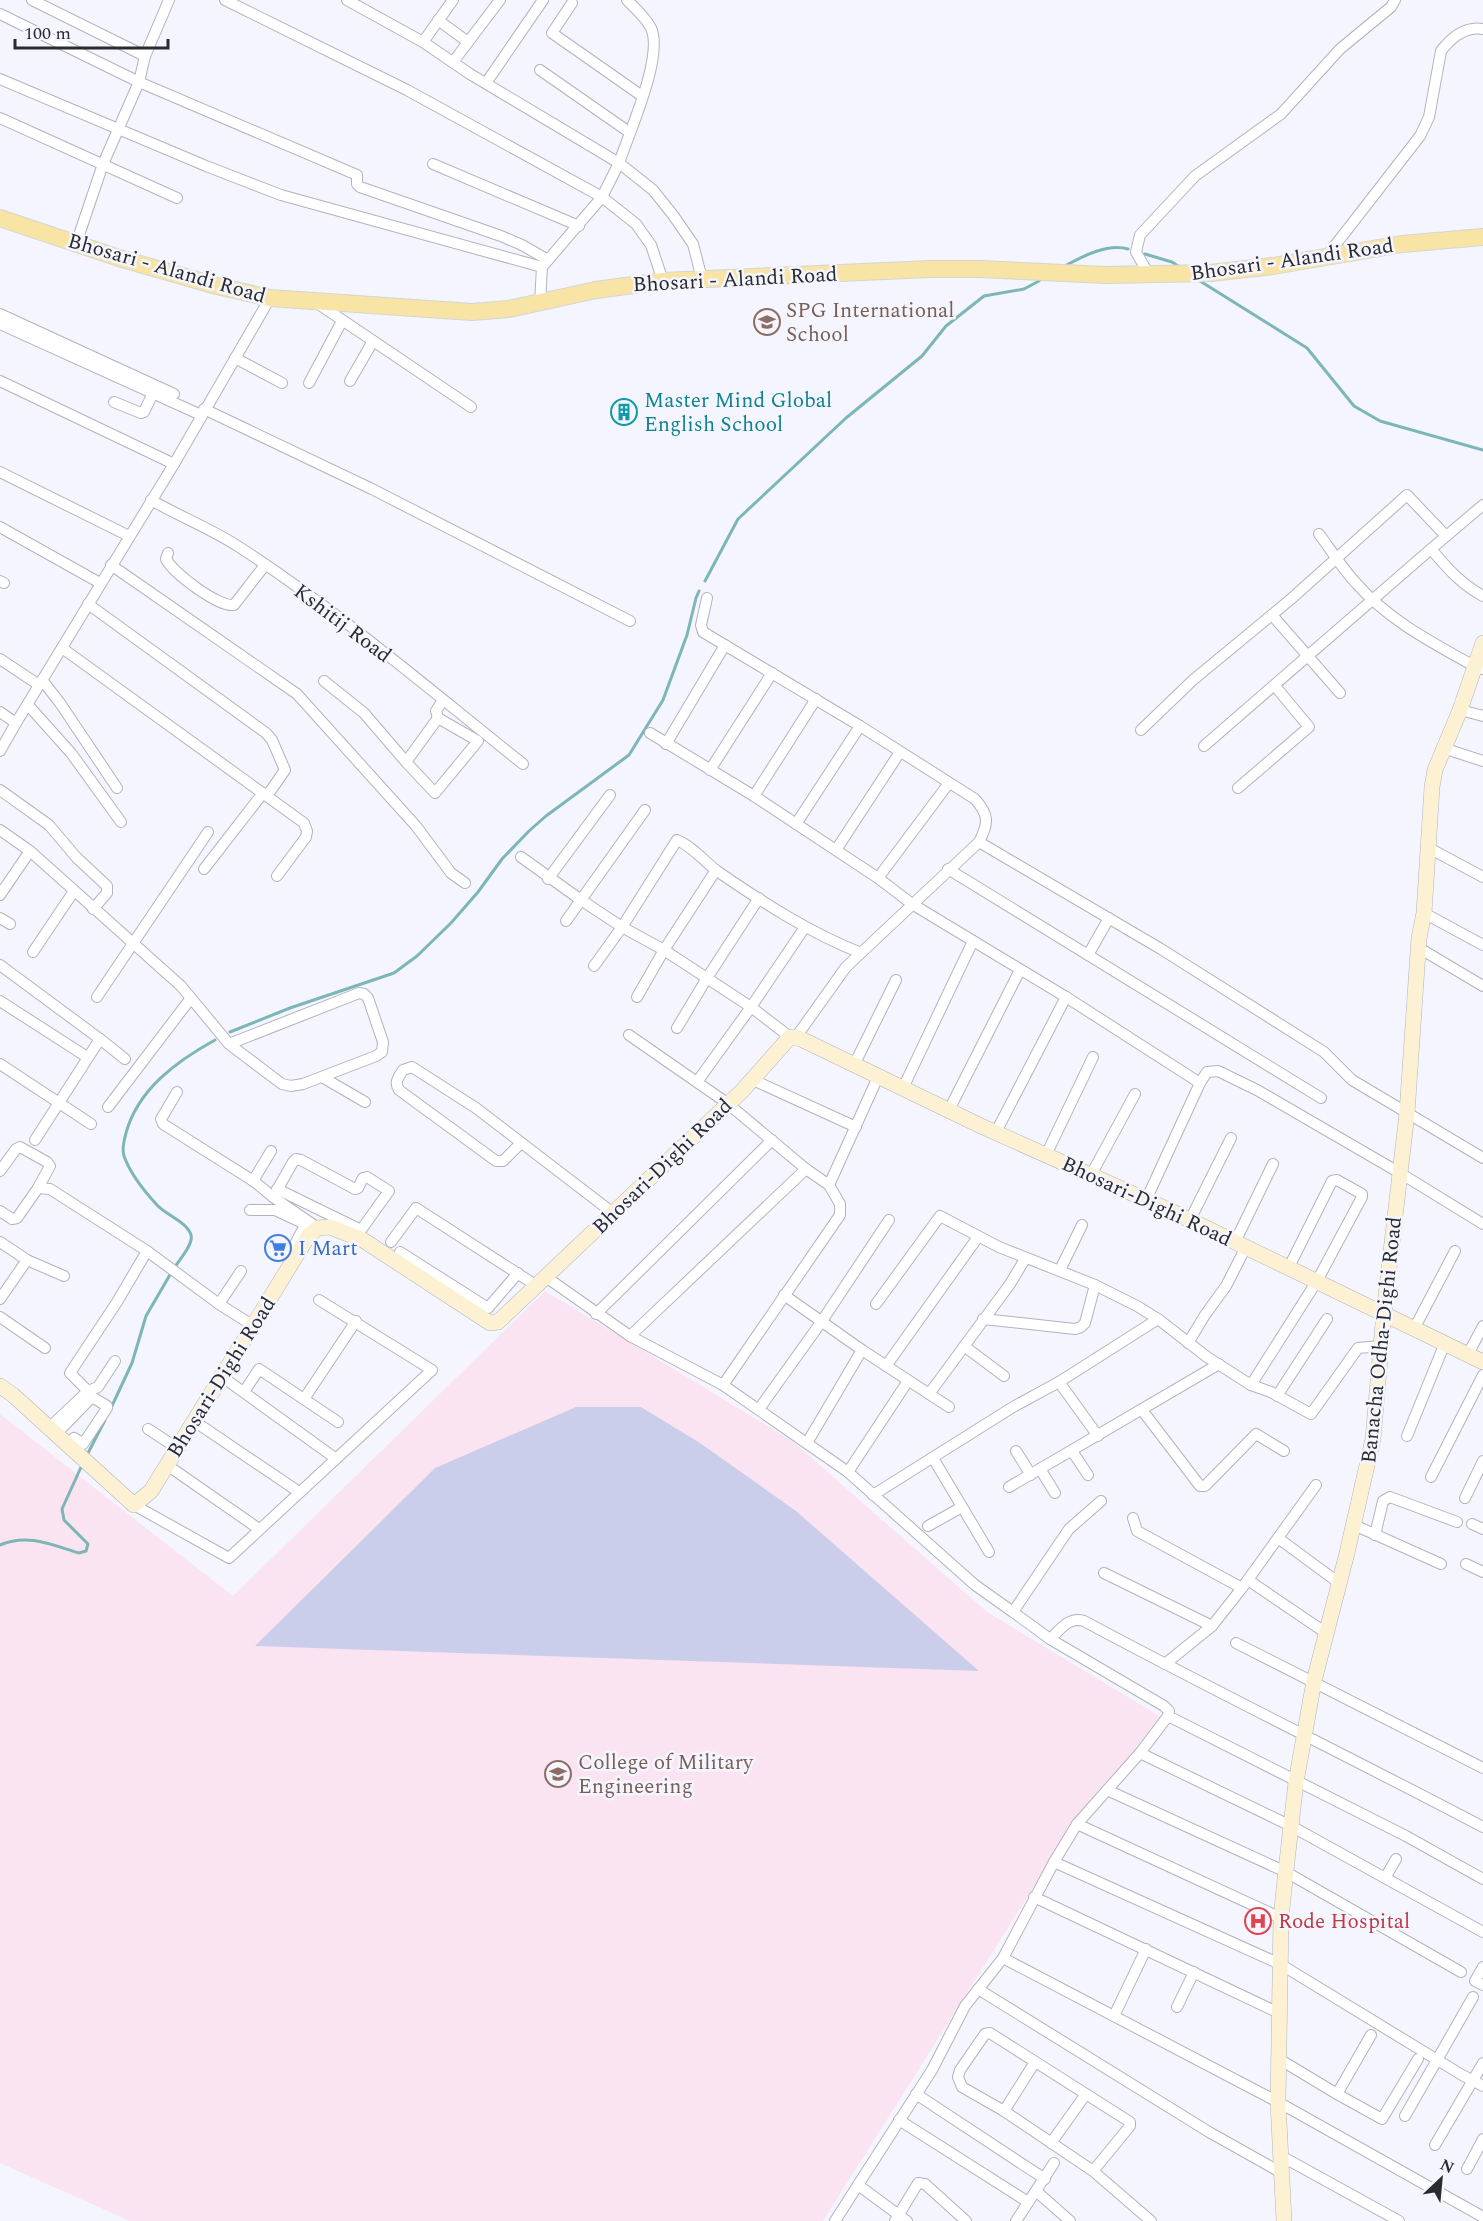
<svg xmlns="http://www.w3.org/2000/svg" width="1483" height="2221" font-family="Spectral,serif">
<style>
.education{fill:#fbe4f2}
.green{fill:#cbceea}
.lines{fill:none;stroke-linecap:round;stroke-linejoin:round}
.stream{stroke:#7db6b7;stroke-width:3}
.street-casing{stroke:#b2b3be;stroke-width:12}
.secondary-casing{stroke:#b2b3be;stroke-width:16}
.primary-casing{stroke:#d4d5d5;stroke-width:18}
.street{stroke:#fff;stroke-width:10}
.secondary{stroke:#fcf2d3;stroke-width:15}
.primary{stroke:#f8e5a6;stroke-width:16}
.labels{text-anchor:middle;stroke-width:5;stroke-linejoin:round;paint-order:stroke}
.street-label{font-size:21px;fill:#2a2b2f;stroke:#f4f5fe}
.education-label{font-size:21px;fill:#785e54;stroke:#f4f5fe;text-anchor:start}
.culture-label{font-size:21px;fill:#0d838f;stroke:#f4f5fe;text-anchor:start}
.shop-label{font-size:21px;fill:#366cbe;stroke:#f4f5fe;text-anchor:start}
.health-label{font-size:21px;fill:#be3a42;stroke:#f4f5fe;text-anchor:start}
</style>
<rect width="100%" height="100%" fill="#f4f5fe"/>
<polygon class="education" points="545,1291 791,1440 987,1612 1161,1717 1069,1831 823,2221 130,2221 0,2163 0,1414 233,1596"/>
<polygon class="green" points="576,1407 641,1407 700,1443 796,1511 979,1671 255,1646 435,1468"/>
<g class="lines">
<g class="stream">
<polyline points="1145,254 1172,262 1178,266"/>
<path d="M1065,266C1083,256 1108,243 1128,249"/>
<polyline points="1200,281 1307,348 1354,406 1380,421 1483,450"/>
<polyline points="705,581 738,519 846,418 922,356 946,326 984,296 1024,289 1039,281"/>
<polyline points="230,1032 290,1008 394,973 417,956 451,923 478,892 502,859 529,831 546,816 629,755 663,700 687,635 696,598 699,591"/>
<path d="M175,1267C179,1260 194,1244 191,1235C187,1222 166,1215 157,1205C145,1192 130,1173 124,1156C122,1150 124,1140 126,1133C138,1089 177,1061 215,1040"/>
<polyline points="111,1408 132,1363 146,1316 171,1273"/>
<polyline points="86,1457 105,1420"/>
<path d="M0,1545C28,1533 52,1545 79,1553L86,1551L88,1544L64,1520L62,1509L82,1465"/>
</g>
<defs>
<g id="street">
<polyline points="32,0 145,56"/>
<polyline points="225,0 407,90 602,197 636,224 651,245 663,281"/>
<polyline points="347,0 423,42 470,74 619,163 602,197 542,267 540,303"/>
<path d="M627,0C635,8 646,18 651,28C664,56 629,133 619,163L653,190L673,215L693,244L702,279"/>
<polyline points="572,3 552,33 642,96"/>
<polyline points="0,14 139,82 357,175 357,184 360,187 501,236 522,245 548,260"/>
<polyline points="438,20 468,42"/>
<polyline points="423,42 453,0"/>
<polyline points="453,62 500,0"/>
<polyline points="540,70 629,132"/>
<polyline points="0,79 206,166 281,195 542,267"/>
<polyline points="486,83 543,0"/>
<polyline points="0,118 177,198"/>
<polyline points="433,164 579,226"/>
<polyline points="76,244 103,164 139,82 145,56 169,0"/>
<path d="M1326,257L1420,136L1429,117L1441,51C1451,38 1465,26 1483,29"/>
<polyline points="1149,275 1136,252 1140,235 1195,176 1281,114 1340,49 1391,7 1395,0"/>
<polyline points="317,303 471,407"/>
<polyline points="0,314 174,394"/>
<polyline points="0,324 201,415"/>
<polyline points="235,358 282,383"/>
<polyline points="0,381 174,464"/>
<polyline points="350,381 373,341"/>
<polyline points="309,383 342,321"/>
<polyline points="114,402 141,413 144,412 153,393"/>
<polyline points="204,409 372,489 630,621"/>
<polyline points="0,472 129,536"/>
<path d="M151,500C179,516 209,528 236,545C337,610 429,689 523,764"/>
<polyline points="0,527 100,583"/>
<path d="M1319,534C1331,550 1342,568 1356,583C1388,620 1433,643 1474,666L1483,669"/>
<polyline points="1431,549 1483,505"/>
<path d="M168,553L166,559C173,573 218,607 234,605L265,565"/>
<polyline points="111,565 297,694 416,826 451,873 465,883"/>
<polyline points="0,581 4,583"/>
<path d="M707,598L701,625L703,632L860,726L975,799C989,815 989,823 979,842L846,967L796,1037"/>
<polyline points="88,604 266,733 272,740 285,770 267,796"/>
<polyline points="1272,615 1340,693"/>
<polyline points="62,648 304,823 307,831 306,837 277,876"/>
<polyline points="0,659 39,685"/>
<polyline points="42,680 60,703 117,788"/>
<polyline points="324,681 364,713 406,762 435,793 478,741 438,718 436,711 443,700"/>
<polyline points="28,705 71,753 121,822"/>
<polyline points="1460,710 1483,716"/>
<polyline points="0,712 16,723 174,464 270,298"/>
<polyline points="1141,730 1193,680 1291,599 1407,495 1446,536"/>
<polyline points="650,733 754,796 878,878 912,904 1066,997 1200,1083 1146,1200"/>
<polyline points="666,744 725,645"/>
<path d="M1204,746L1431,549C1447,568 1461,584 1483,596"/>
<polyline points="1443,748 1483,761"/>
<polyline points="0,751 16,723"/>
<polyline points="406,762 438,718"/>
<polyline points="710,770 772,673"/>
<polyline points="1238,788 1309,727 1275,686"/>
<polyline points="0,790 49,825 76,857 107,886 107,893 93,909"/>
<polyline points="754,796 816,699"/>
<polyline points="796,824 860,726"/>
<polyline points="0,830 30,851 181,986 229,1044 282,1084 291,1086 303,1084 376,1056 382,1052 383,1042 368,998 364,994 359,993 229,1044"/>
<polyline points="979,842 1161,949 1324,1052 1352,1080 1483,1158"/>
<polyline points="1427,847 1483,877"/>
<polyline points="836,850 900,752"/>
<polyline points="521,857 581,900 622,927 664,950 751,1007 790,1037"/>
<polyline points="204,869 263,793"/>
<polyline points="948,869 1321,1098"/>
<polyline points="878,878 949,783"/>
<polyline points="548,879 610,795"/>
<polyline points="0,895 30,851"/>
<polyline points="1424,913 1483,945"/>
<polyline points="0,918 10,924"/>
<polyline points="566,921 645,810"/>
<polyline points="1419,948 1483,986"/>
<polyline points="33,952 74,891"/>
<polyline points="1088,955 1109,918"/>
<polyline points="0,965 100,1039 125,1059"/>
<path d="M594,966L622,927L677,840C692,846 704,861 717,871C762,902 810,933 861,953"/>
<polyline points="97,997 208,832"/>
<polyline points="637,997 664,950 716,870"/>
<polyline points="0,1001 87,1057"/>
<polyline points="677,1028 707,978 759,898"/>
<polyline points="629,1035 727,1103 806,1169 829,1185 840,1204 840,1215 723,1385"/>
<polyline points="0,1064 91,1124"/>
<polyline points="854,1065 896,980"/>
<polyline points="322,1077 365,1102"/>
<polyline points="753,1080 856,1127"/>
<polyline points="697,1082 751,1007 805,927"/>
<polyline points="1200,1083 1207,1072 1218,1071 1257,1090 1400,1173 1483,1224"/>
<polyline points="903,1088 973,941"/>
<polyline points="177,1092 161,1119 163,1124 255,1182 273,1197 318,1228"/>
<polyline points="108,1107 191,998"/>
<polyline points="949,1110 1020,970"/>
<polyline points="996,1132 1066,997"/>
<polyline points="35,1140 100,1039"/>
<path d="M521,1143L503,1161H496L399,1090C394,1082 398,1078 403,1070L412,1067L476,1108L613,1213"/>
<polyline points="1046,1155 1093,1057"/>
<polyline points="0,1171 16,1149 20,1147 47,1162 50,1166 38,1188 17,1218 12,1219 0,1211"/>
<polyline points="1091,1175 1135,1094"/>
<polyline points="253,1181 271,1151"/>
<polyline points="829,1185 878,1077"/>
<polyline points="38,1188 50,1189 147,1251 219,1304 252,1325"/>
<polyline points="273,1197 293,1162 296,1159 301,1160 355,1189 358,1188 363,1178 367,1177 389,1191 361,1230 277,1189"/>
<polyline points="250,1210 275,1210 303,1223 304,1227 295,1244 300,1249"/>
<polyline points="1190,1220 1231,1138"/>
<polyline points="0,1242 27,1260 64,1276"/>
<polyline points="391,1242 416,1208 537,1286"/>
<polyline points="1235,1242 1273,1164"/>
<polyline points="400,1252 488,1308 518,1273"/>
<polyline points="1060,1270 1082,1225"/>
<polyline points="546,1277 630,1336 806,1169"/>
<polyline points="784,1295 862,1350 949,1407"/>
<polyline points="0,1299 27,1260"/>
<polyline points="219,1304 241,1271"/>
<polyline points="876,1304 940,1216 999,1247 1095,1285 1137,1306 1158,1319 1207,1357 1251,1385 1317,1281 1362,1197 1362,1194 1337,1180 1332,1181 1289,1267"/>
<polyline points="596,1314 772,1140"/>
<polyline points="0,1317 45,1348"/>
<polyline points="983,1319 1075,1329 1081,1327 1085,1323 1095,1285"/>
<polyline points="1415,1327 1455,1251"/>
<polyline points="630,1336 723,1385 848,1472 975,1585 1013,1612"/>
<polyline points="1188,1343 1205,1315 1226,1286 1246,1247"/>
<polyline points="964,1346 1004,1376"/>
<polyline points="1468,1354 1483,1326"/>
<polyline points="886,1366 978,1237"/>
<polyline points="221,1376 335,1458"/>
<polyline points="1059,1382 1098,1436"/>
<polyline points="1251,1385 1271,1392 1311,1414 1358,1348 1381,1346"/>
<polyline points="88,1391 70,1373 117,1302 147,1251"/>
<polyline points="244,1392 259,1369 338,1422"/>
<polyline points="929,1394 1010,1284 1025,1259"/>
<polyline points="1277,1396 1327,1319"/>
<polyline points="304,1399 356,1321"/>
<polyline points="759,1409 822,1321 889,1220"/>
<polyline points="1142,1410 1200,1486 1205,1486 1256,1434 1284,1451"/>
<polyline points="194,1421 299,1492"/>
<polyline points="49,1428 88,1391 98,1387 115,1361"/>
<polyline points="148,1429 177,1448"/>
<polyline points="56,1434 92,1397 107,1406 107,1408 83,1444 74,1438 67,1445"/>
<polyline points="1407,1436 1445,1343"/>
<polyline points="807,1443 862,1350"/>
<polyline points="1016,1451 1031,1475"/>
<polyline points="1072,1451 1088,1475"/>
<polyline points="933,1458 989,1552"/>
<polyline points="167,1465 259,1529"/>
<polyline points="1040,1469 1055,1493"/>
<polyline points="848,1472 908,1381"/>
<polyline points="1431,1477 1483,1375"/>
<polyline points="1009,1487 1219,1364"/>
<polyline points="873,1495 1013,1407 1059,1382 1158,1319"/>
<polyline points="1465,1498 1483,1461"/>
<path d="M1101,1501L1069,1529L1013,1612L1050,1639C1060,1630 1069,1616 1084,1621C1216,1692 1350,1757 1483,1827"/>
<polyline points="134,1505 229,1558 432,1370 319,1300"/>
<polyline points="1133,1518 1137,1531 1242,1588"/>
<polyline points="1472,1524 1483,1529"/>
<polyline points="1354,1525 1441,1564"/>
<polyline points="928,1526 962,1507"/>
<polyline points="1375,1535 1383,1501 1390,1497 1457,1522"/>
<polyline points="1278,1538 1339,1583"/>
<polyline points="1466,1564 1483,1572"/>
<polyline points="1104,1573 1212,1626"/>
<polyline points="1248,1580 1326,1633"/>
<polyline points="1236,1643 1483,1768"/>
<polyline points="1165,1664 1212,1626 1242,1588 1316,1485"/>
<polyline points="1168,1716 1406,1836 1483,1879"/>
<polyline points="1140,1753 1291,1826 1483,1932"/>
<polyline points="1107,1790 1286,1872 1461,1972"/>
<polyline points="1077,1824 1281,1918"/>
<polyline points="1054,1862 1280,1964 1462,2075 1483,2086"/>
<polyline points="1385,1878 1396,1859"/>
<polyline points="1034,1897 1279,2013"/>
<polyline points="1003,1958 1278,2102 1483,2217"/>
<polyline points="1483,1967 1475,1981 1483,1985"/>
<polyline points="978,1989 1209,2132 1282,2173"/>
<polyline points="1177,2007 1194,1972"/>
<polyline points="1114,2016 1146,1949"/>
<polyline points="1279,2059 1337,2094 1371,2035"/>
<polyline points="916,2094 1045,2179"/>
<polyline points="1337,2094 1382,2119 1418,2059"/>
<polyline points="1004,2111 1035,2062"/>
<polyline points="1405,2116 1473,1997"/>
<polyline points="899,2120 1028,2202"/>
<polyline points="1051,2143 1086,2094"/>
<polyline points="1435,2145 1483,2063"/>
<polyline points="1281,2156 1399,2221"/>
<polyline points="1467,2169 1483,2139"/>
<polyline points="1093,2171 1130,2126 1130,2122 990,2033 985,2034 960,2070 958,2077 962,2087 1004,2111 1093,2171 1151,2221"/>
<polyline points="1036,2191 1070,2221"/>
<polyline points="835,2221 858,2185"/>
<polyline points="895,2221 918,2183 925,2184 966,2221"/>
<polyline points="907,2221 858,2185 932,2070 965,2006 1003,1958 1054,1862 1077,1824 1140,1753 1168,1716 1169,1711 1164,1706 1050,1639"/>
<polyline points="1016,2221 1054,2163"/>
</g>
<g id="secondary">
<polyline points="0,1386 13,1395 134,1505 151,1491 309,1235 318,1228 330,1227 363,1240 490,1323 498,1322 743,1090 790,1037 801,1039 981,1126 1169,1210 1483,1362"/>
<polyline points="1284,2221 1278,2102 1281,1918 1285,1879 1296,1782 1314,1681 1347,1553 1373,1439 1384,1312 1407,1113 1419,938 1424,913 1432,787 1435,770 1460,710 1483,643"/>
</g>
<polyline id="primary" points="0,218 119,258 217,286 270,298 472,312 509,309 596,290 663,281 930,269 980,269 1106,275 1210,273 1273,266 1402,244 1483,237"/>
</defs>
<use href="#street" class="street-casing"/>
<use href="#secondary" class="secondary-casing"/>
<use href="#primary" class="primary-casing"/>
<use href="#street" class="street"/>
<use href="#secondary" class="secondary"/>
<use href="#primary" class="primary"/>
</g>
<defs>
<symbol id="school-ring" viewBox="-11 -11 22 22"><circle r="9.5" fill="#f4f5fe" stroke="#8d6e63" stroke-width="1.5"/><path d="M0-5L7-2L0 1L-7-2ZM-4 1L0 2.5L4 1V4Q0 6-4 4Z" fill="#8d6e63"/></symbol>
<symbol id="building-ring" viewBox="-11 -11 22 22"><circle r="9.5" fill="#f4f5fe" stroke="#0f9aa8" stroke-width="1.5"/><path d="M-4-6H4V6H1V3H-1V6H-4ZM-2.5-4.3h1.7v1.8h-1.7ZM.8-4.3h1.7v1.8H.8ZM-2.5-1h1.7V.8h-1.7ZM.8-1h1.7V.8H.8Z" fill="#0f9aa8"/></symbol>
<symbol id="supermarket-ring" viewBox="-11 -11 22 22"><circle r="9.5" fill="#f4f5fe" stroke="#3f7fe0" stroke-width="1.5"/><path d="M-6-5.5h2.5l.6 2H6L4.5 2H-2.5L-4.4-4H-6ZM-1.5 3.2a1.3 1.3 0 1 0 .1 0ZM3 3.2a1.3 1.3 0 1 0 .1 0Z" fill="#3f7fe0"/></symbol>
<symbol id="university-ring" viewBox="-11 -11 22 22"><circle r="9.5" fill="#f4f5fe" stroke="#8d6e63" stroke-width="1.5"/><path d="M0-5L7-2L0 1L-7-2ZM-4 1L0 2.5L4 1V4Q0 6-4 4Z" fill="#8d6e63"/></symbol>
<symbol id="hospital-ring" viewBox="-11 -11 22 22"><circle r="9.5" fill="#f4f5fe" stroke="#e0444e" stroke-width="1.5"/><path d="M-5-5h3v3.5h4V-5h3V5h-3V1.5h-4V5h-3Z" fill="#e0444e"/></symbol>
</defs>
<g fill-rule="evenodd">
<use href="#school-ring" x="752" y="307" width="30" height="30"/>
<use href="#building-ring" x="609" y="397" width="30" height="30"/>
<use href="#supermarket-ring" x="263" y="1233" width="30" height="30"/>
<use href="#university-ring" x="543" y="1759" width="30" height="30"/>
<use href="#hospital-ring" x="1243" y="1906" width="30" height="30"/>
</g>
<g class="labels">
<g class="street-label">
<text transform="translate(1292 259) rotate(-8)" y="7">Bhosari - Alandi Road</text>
<text transform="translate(167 268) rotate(16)" y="7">Bhosari - Alandi Road</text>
<text transform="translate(735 279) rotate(-3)" y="7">Bhosari - Alandi Road</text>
<text transform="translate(343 623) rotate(37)" y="7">Kshitij Road</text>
<text transform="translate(662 1166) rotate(-44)" y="7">Bhosari-Dighi Road</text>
<text transform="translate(1147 1201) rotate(25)" y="7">Bhosari-Dighi Road</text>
<text transform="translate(1381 1340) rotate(-84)" y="7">Banacha Odha-Dighi Road</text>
<text transform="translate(221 1377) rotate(-58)" y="7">Bhosari-Dighi Road</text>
</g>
<g class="education-label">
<text x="786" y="317">SPG International<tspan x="786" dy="24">School</tspan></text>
<text x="578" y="1769">College of Military<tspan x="578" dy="24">Engineering</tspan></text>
</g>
<g class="culture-label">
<text x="644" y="407">Master Mind Global<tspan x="644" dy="24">English School</tspan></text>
</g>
<g class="shop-label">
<text x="298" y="1255">I Mart</text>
</g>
<g class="health-label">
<text x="1278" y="1928">Rode Hospital</text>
</g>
</g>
<g transform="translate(1441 2179) rotate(26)" stroke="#f4f5fe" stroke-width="4.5" paint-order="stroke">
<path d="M0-4.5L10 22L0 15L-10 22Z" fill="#2a2b2f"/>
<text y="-9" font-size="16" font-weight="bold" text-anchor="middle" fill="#2a2b2f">N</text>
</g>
<path d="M15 39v9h153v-9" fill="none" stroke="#2a2b2f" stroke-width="3"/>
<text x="24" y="39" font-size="18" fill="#2a2b2f" stroke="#f4f5fe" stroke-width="4.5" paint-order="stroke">100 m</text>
</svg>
